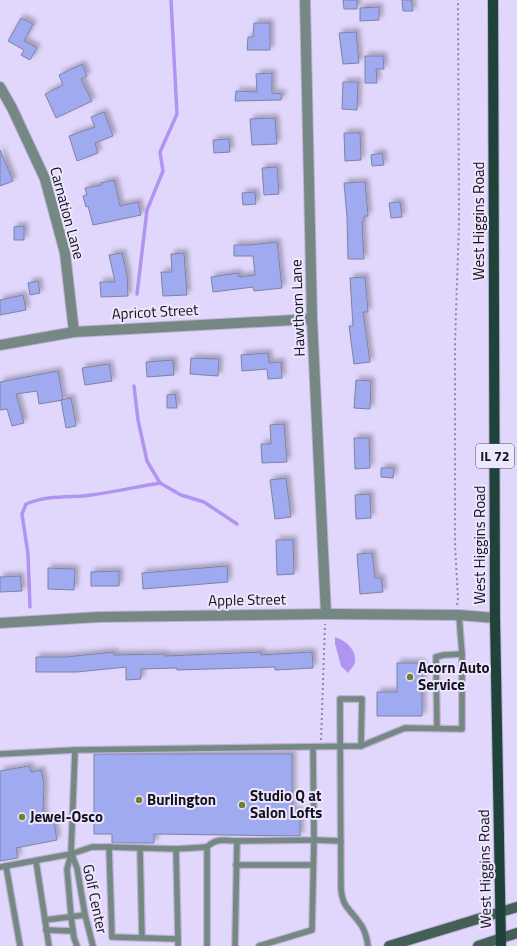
<svg xmlns="http://www.w3.org/2000/svg" width="517" height="946" font-family="'Titillium Web',sans-serif">
<style>
.water{fill:#b194f1}
.lines{fill:none;stroke-linecap:round;stroke-linejoin:round}
.stream{stroke:#b194f1;stroke-width:3.5}
.building{fill:#a0aaf0;stroke:#7d83a4;filter:url(#shadow)}
.lane-casing{stroke:#bcb3d4;stroke-width:8}
.street-casing{stroke:#bcb3d4;stroke-width:12}
.secondary-casing{stroke:#bcb3d4;stroke-width:12}
.primary-casing{stroke:#bcb3d4;stroke-width:12}
.path{stroke:#8e87a2;stroke-width:2;stroke-dasharray:2 3;stroke-linecap:butt}
.lane{stroke:#758883;stroke-width:5.5}
.street{stroke:#758883;stroke-width:10}
.secondary{stroke:#435f58;stroke-width:10}
.primary{stroke:#1f433b;stroke-width:10}
.poi-dot{fill:#73802c;stroke:#ece7fd;stroke-width:1.5}
.labels{text-anchor:middle;stroke-width:4;stroke-linejoin:round;paint-order:stroke}
.shield{fill:#ece7fd;stroke:#565161;stroke-width:1}
.shield-label{font-size:14px;font-weight:bold;fill:#15111e}
.street-label{font-size:15px;fill:#15111e;stroke:#ece7fd}
.poi-label{font-size:15px;font-weight:bold;fill:#15111e;stroke:#ece7fd;text-anchor:start}
</style>
<defs>
<filter id="shadow"><feDropShadow dx="3.5" dy="-3.5" stdDeviation="2" flood-color="#0004"/></filter>
</defs>
<rect width="100%" height="100%" fill="#e1d7fc"/>
<path class="water" d="M335,637C345,640 357,650 355,662C354,666 350,670 348,673L341,666L335,644Z"/>
<g class="lines">
<g class="stream">
<polyline points="137,294 147,210 163,171 160,152 177,114 171,0"/>
<polyline points="134,386 138,420 147,461 160,483"/>
<polyline points="160,483 181,495 204,502 237,524"/>
<path d="M30,607L28,554L22,514L26,504C44,496 63,497 83,496C109,493 135,487 160,483"/>
</g>
</g>
<g class="building">
<polygon points="343,0 357,0 357,9 344,9"/>
<polygon points="402,0 411,0 413,11 403,11"/>
<polygon points="379,7 379,20 360,21 360,8"/>
<polygon points="21,18 33,24 24,41 37,48 30,60 21,55 24,50 8,41"/>
<polygon points="254,23 270,23 270,50 247,50 248,37 253,37"/>
<polygon points="356,32 359,63 343,64 339,33"/>
<polygon points="365,56 383,56 384,69 376,69 377,83 365,83"/>
<polygon points="82,64 87,76 81,79 92,101 56,118 45,94 63,85 59,75"/>
<polygon points="272,73 272,93 282,94 281,100 235,101 236,91 257,92 256,74"/>
<polygon points="343,82 358,82 357,110 342,109"/>
<polygon points="104,112 113,136 95,143 98,153 77,161 69,136 95,127 91,117"/>
<polygon points="275,118 277,144 252,145 250,119"/>
<polygon points="344,133 360,133 361,160 345,161"/>
<polygon points="229,139 230,152 214,153 213,140"/>
<polygon points="0,150 13,181 0,186"/>
<polygon points="382,153 384,165 372,166 371,155"/>
<polygon points="277,167 279,194 264,195 262,168"/>
<polygon points="114,180 120,206 138,202 141,215 93,225 88,206 86,207 83,196 87,195 85,188 102,185 101,183"/>
<polygon points="365,182 368,216 364,216 364,221 362,222 364,259 348,259 347,217 344,183"/>
<polygon points="255,192 256,204 243,205 242,193"/>
<polygon points="400,202 402,217 391,218 389,203"/>
<polygon points="24,226 24,240 14,240 14,227"/>
<polygon points="277,242 282,288 254,291 253,287 213,292 211,277 238,273 239,277 255,275 253,256 234,256 234,245 249,245"/>
<polygon points="122,253 127,275 128,296 101,297 100,282 115,282 109,255"/>
<polygon points="184,253 187,295 163,296 161,272 172,272 171,254"/>
<polygon points="365,277 368,312 363,312 370,362 354,364 349,326 353,326 350,278"/>
<polygon points="38,281 40,293 30,295 28,283"/>
<polygon points="23,295 26,310 0,315 0,300"/>
<polygon points="268,353 269,363 281,362 282,378 268,379 267,369 242,371 241,355"/>
<polygon points="191,358 219,359 218,376 190,374"/>
<polygon points="173,360 174,375 147,377 146,362"/>
<polygon points="109,364 112,381 85,385 82,368"/>
<polygon points="58,371 63,400 39,404 37,391 16,394 24,423 12,426 7,409 0,410 0,382"/>
<polygon points="356,380 371,381 370,409 354,408"/>
<polygon points="175,394 177,408 167,408 167,395"/>
<polygon points="71,398 76,426 66,428 61,400"/>
<polygon points="284,424 287,462 262,463 261,444 271,444 270,425"/>
<polygon points="354,438 369,438 370,468 355,469"/>
<polygon points="381,468 394,468 393,478 381,477"/>
<polygon points="286,478 291,517 275,519 270,480"/>
<polygon points="370,494 371,518 356,519 355,495"/>
<polygon points="276,540 293,540 294,574 277,575"/>
<polygon points="372,553 375,578 381,578 383,592 360,594 357,554"/>
<polygon points="227,566 228,582 143,589 142,573"/>
<polygon points="48,568 75,569 74,590 48,589"/>
<polygon points="119,571 119,586 91,586 91,572"/>
<polygon points="20,576 22,591 0,592 0,577"/>
<polygon points="114,652 114,655 165,654 165,656 261,652 261,655 312,652 313,668 275,670 275,667 177,670 177,668 141,669 141,679 126,680 126,667 77,672 36,672 36,657 65,657"/>
<polygon points="397,663 422,663 422,716 377,716 377,692 397,692"/>
<polygon points="94,754 292,754 292,811 300,811 300,836 154,834 154,843 112,843 112,834 94,834"/>
<polygon points="29,766 31,772 41,770 44,784 43,811 46,823 54,822 57,840 16,848 18,858 0,861 0,771"/>
</g>
<g class="lines">
<defs>
<g id="lane">
<polyline points="437,728 436,657 444,655 462,654"/>
<path d="M361,746L362,699H340L341,889C343,908 349,908 359,922C364,928 367,938 368,946"/>
<polyline points="75,750 71,854 67,869 71,916 74,938 77,946"/>
<polyline points="0,754 75,750 361,746 405,728 462,729 462,654 459,615"/>
<polyline points="237,841 314,840 313,747"/>
<polyline points="109,847 176,849 178,939"/>
<path d="M207,847C216,838 225,840 237,841L235,946"/>
<polyline points="140,848 142,937"/>
<polyline points="176,849 207,847 207,946"/>
<polyline points="72,855 77,868 85,915 93,946"/>
<polyline points="36,861 49,946"/>
<polyline points="236,865 313,865"/>
<polyline points="6,866 20,946"/>
<polyline points="0,867 71,854 92,847 109,847 112,937 178,939 178,946"/>
<polyline points="45,920 85,915"/>
<polyline points="46,930 73,931"/>
<polyline points="259,946 312,930 314,840 341,841"/>
</g>
<g id="street">
<polyline points="305,0 312,319 326,614"/>
<polyline points="0,87 12,108 45,179 65,253 74,332"/>
<polyline points="0,345 74,332 312,319"/>
<polyline points="0,623 99,617 326,614 459,615 495,618"/>
</g>
<g id="secondary">
<polyline points="389,946 517,907"/>
<polyline points="478,946 517,933"/>
</g>
<polyline id="primary" points="493,0 495,618 501,946"/>
</defs>
<use href="#lane" class="lane-casing"/>
<use href="#street" class="street-casing"/>
<use href="#secondary" class="secondary-casing"/>
<use href="#primary" class="primary-casing"/>
<g class="path">
<polyline points="457,605 458,598 455,545 455,341 459,224 458,0"/>
<polyline points="321,740 325,624"/>
</g>
<use href="#lane" class="lane"/>
<use href="#street" class="street"/>
<use href="#secondary" class="secondary"/>
<use href="#primary" class="primary"/>
</g>
<g class="poi-dot">
<circle cx="410" cy="677" r="4"/>
<circle cx="139" cy="800" r="4"/>
<circle cx="242" cy="805" r="4"/>
<circle cx="22" cy="817" r="4"/>
</g>
<g class="labels">
<rect class="shield" x="476" y="444" width="38" height="24" rx="3"/>
<g class="shield-label">
<text x="495" y="461">IL 72</text>
</g>
<g class="street-label">
<text transform="translate(67 213) rotate(75)" y="5">Carnation Lane</text>
<text transform="translate(479 221) rotate(-90)" y="5">West Higgins Road</text>
<text transform="translate(298 308) rotate(-92)" y="5">Hawthorn Lane</text>
<text transform="translate(155 312) rotate(-3)" y="5">Apricot Street</text>
<text transform="translate(480 545) rotate(-90)" y="5">West Higgins Road</text>
<text transform="translate(247 600) rotate(-1)" y="5">Apple Street</text>
<text transform="translate(485 869) rotate(-91)" y="5">West Higgins Road</text>
<text transform="translate(95 899) rotate(78)" y="5">Golf Center</text>
</g>
<g class="poi-label">
<text x="418" y="673">Acorn Auto<tspan x="418" dy="17">Service</tspan></text>
<text x="250" y="801">Studio Q at<tspan x="250" dy="17">Salon Lofts</tspan></text>
<text x="147" y="805">Burlington</text>
<text x="30" y="822">Jewel-Osco</text>
</g>
</g>
</svg>
